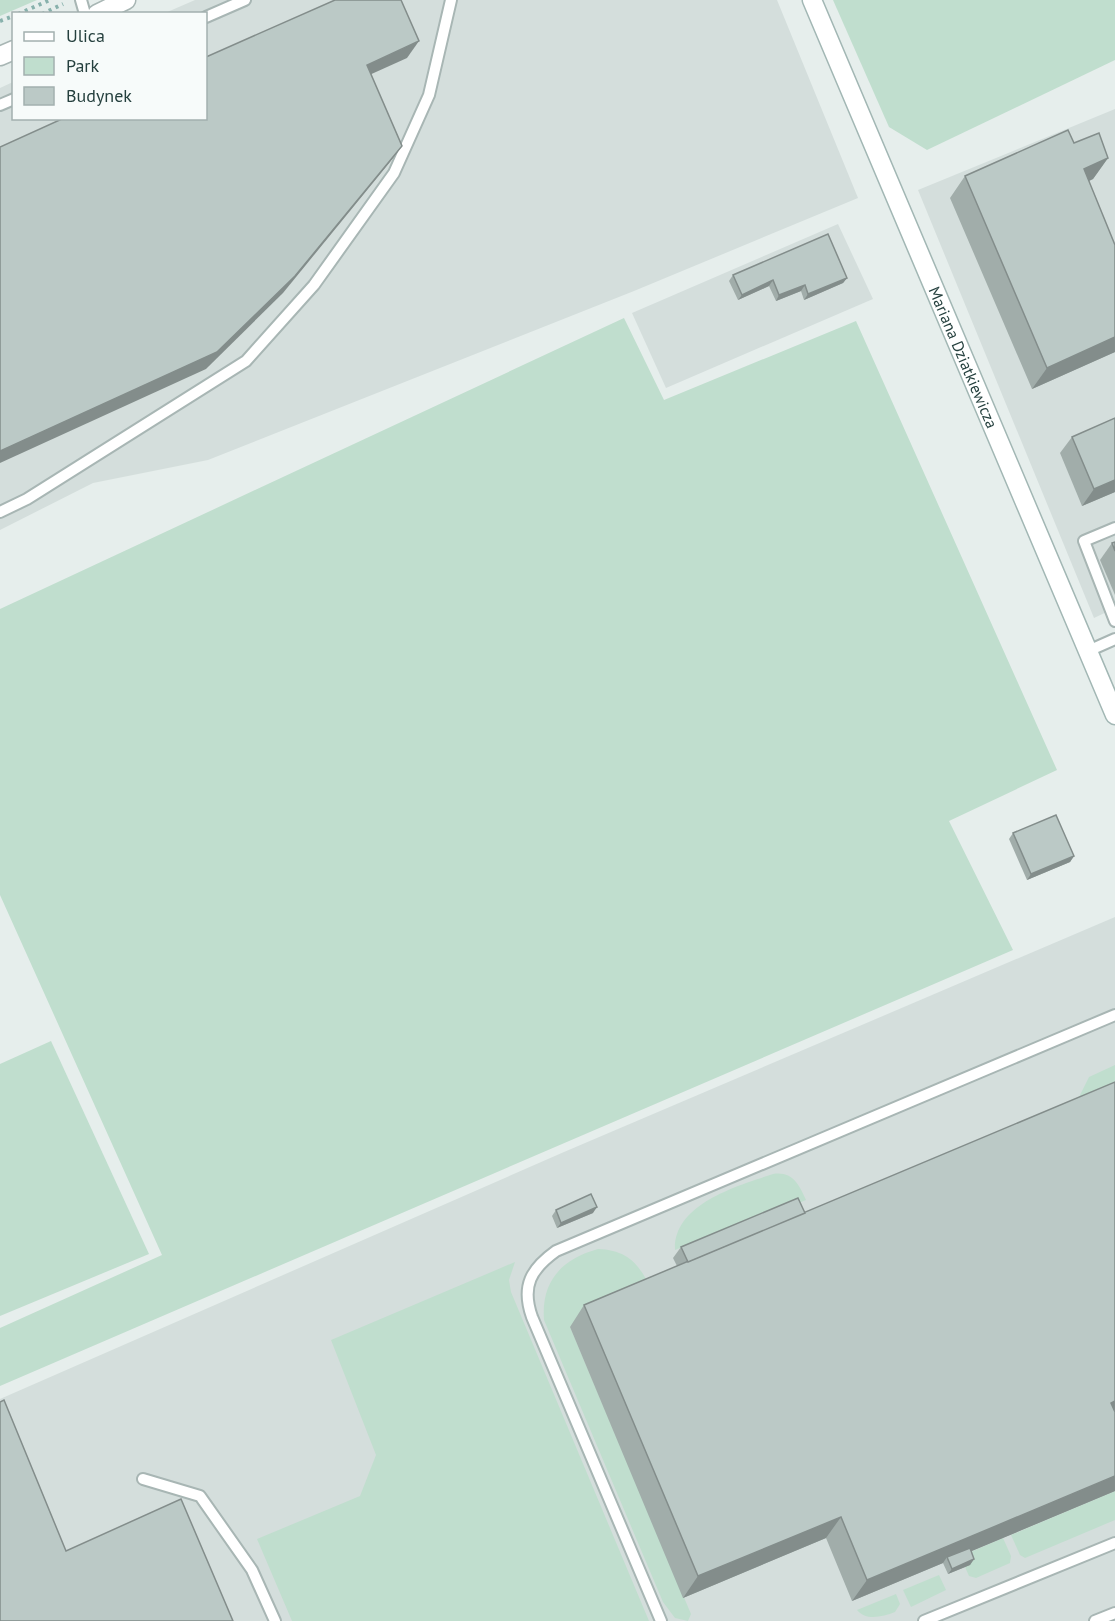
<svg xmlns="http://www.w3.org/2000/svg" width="1115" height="1621" font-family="'PT Sans',sans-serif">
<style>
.built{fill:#d4dedc}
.green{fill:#c0dece}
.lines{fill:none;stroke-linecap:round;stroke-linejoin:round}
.lane-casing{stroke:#a8b6b4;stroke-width:14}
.street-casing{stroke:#a8b6b4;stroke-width:21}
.secondary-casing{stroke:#a2b7b4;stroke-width:21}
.path{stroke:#88b1ac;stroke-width:4;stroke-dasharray:3 4.5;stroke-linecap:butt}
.lane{stroke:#fff;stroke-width:10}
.street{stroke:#fff;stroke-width:18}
.secondary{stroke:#fff;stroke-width:18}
.wall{fill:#a1adaa}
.shaded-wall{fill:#838d8b}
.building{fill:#bbc9c6;stroke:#838d8b;stroke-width:1.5}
.labels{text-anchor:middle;stroke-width:6;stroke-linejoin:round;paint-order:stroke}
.street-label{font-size:16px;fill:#25403e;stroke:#f7fbfa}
</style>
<rect width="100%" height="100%" fill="#e6eeec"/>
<g class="built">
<polygon points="195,0 777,0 858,198 634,291 208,460 93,483 0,530 0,88 13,82 14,118 206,118 206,14 165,13"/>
<polygon points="1115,109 1115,608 1094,618 918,190"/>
<polygon points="838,224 873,299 666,388 632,313"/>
<polygon points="1115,917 1115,1621 0,1621 0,1399 564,1152"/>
</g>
<g class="green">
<polygon points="0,0 37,0 0,16"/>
<polygon points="833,0 1115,0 1115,60 927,150 889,127"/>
<polygon points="624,318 664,400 856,321 1057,770 949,821 1013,950 0,1386 0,1328 162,1255 0,895 0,609"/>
<polygon points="51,1041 149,1254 0,1316 0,1064"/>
<polygon points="1115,1065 1115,1106 1078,1099 1089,1077"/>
<path d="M773,1174C792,1171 799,1184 806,1200L725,1233L714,1234L675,1250C673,1204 737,1186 773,1174Z"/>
<path d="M598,1249C629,1250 641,1266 652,1292L570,1327L691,1614L688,1621L675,1618L663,1602L544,1320C541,1281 562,1259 598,1249Z"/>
<polygon points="515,1262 509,1280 511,1292 649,1621 292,1621 257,1539 360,1496 376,1455 331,1340"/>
<polygon points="1115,1491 1115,1520 1025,1558 1020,1555 1011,1535"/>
<polygon points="1003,1538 1011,1556 1010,1563 976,1578 969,1576 965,1567 970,1565 966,1554"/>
<polygon points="939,1575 946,1590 911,1607 903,1590"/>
<path d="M896,1594L900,1604L895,1612C882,1617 866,1621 857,1610Z"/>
</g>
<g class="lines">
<defs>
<g id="lane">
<polyline points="81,0 85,14"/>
<polyline points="206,17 245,0"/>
<polyline points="0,105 14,99"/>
<polyline points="0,512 27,499 246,361 314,285 394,173 429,95 451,0"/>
<polyline points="1115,528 1084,541 1115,621"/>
<polyline points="1088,651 1115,639"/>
<polyline points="143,1479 200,1496 252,1570 275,1621"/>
<path d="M661,1621L532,1317C521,1286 531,1269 556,1251L1115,1015"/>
<polyline points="924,1621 1115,1543"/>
<polyline points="1095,1621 1115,1613"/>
</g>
<g id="street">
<polyline points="97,14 126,0"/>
<polyline points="0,56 14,50"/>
</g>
<g id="secondary">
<path id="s1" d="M812,0L1115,715"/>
</g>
</defs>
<use href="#lane" class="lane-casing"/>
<use href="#street" class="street-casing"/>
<use href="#secondary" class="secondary-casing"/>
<g class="path">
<polyline points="18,14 50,0"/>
<polyline points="42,14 63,4"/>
<polyline points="0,21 14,16"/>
</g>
<use href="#lane" class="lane"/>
<use href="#street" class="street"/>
<use href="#secondary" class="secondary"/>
</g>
<g class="wall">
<polygon points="1074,143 1108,158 1093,179 1089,181 1115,352 1032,389 950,198 965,176"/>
<polygon points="733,275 847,278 843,283 804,300 801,291 776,301 769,286 738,300 729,281"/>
<polygon points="1115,418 1115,492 1082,506 1060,453 1072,437"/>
<polygon points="1115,542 1115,595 1100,560 1112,543"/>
<polygon points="1013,833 1074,856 1070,862 1027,880 1009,839"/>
<polygon points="556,1210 593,1213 557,1228 552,1216"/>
<polygon points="805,1213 1115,1491 971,1551 974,1559 970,1565 948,1574 943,1563 852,1601 826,1538 683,1598 570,1327 584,1305 677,1266 673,1258 681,1247"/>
</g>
<g class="shaded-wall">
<polygon points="419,41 407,58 356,81 367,65"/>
<polygon points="402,146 390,162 283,293 206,369 0,463 0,451"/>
<polygon points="1108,158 1093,179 1069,190 1084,169"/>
<polygon points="847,278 843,283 804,300 808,294"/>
<polygon points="773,280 769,286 738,300 742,295"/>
<polygon points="805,285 801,291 776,301 779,295"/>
<polygon points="1115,337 1115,352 1032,389 1047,368"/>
<polygon points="1115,480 1115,492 1082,506 1094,489"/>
<polygon points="1074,856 1070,862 1027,880 1031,874"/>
<polygon points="597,1207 593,1213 557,1228 561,1223"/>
<polygon points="1115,1401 1115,1416 1111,1403"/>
<polygon points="1115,1476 1115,1491 948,1561 947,1557 943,1563 852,1601 867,1580"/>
<polygon points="841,1517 826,1538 683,1598 698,1576"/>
<polygon points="974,1559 970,1565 948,1574 952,1569"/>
</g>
<g class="building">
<polygon points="335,0 401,0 419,41 367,65 402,146 295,276 217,352 0,451 0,147 64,118 206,118 206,57"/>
<polygon points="1068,130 1074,143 1099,133 1108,158 1084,169 1115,245 1115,337 1047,368 965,176"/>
<polygon points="828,234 847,278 808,294 805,285 779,295 773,280 742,295 733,275"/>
<polygon points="1115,418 1115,480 1094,489 1072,437"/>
<polygon points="1115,542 1115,551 1112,543"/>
<polygon points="1056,815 1074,856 1031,874 1013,833"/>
<polygon points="1115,1082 1115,1401 1111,1403 1115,1412 1115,1476 867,1580 841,1517 698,1576 584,1305"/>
<polygon points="591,1194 597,1207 561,1223 556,1210"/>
<polygon points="798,1198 805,1213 688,1262 681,1247"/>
<polygon points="4,1400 66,1551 181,1499 233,1621 0,1621 0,1402"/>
<polygon points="970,1548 974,1559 952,1569 947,1557"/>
</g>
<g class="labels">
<g class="street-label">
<text dy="6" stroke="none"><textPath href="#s1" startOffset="388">Mariana Dziatkiewicza</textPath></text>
</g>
</g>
<rect x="12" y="12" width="195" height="108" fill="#f7fbfa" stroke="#a3b0af" stroke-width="1.5"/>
<rect x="24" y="32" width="30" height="9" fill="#ffffff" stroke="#a3b0af" stroke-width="1.5"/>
<text x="66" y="42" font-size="18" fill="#25403e">Ulica</text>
<rect x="24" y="57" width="30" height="18" fill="#c0dece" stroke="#a3b0af" stroke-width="1.5"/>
<text x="66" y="72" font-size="18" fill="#25403e">Park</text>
<rect x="24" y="87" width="30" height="18" fill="#bbc9c6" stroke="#a3b0af" stroke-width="1.5"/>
<text x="66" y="102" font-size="18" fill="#25403e">Budynek</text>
</svg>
